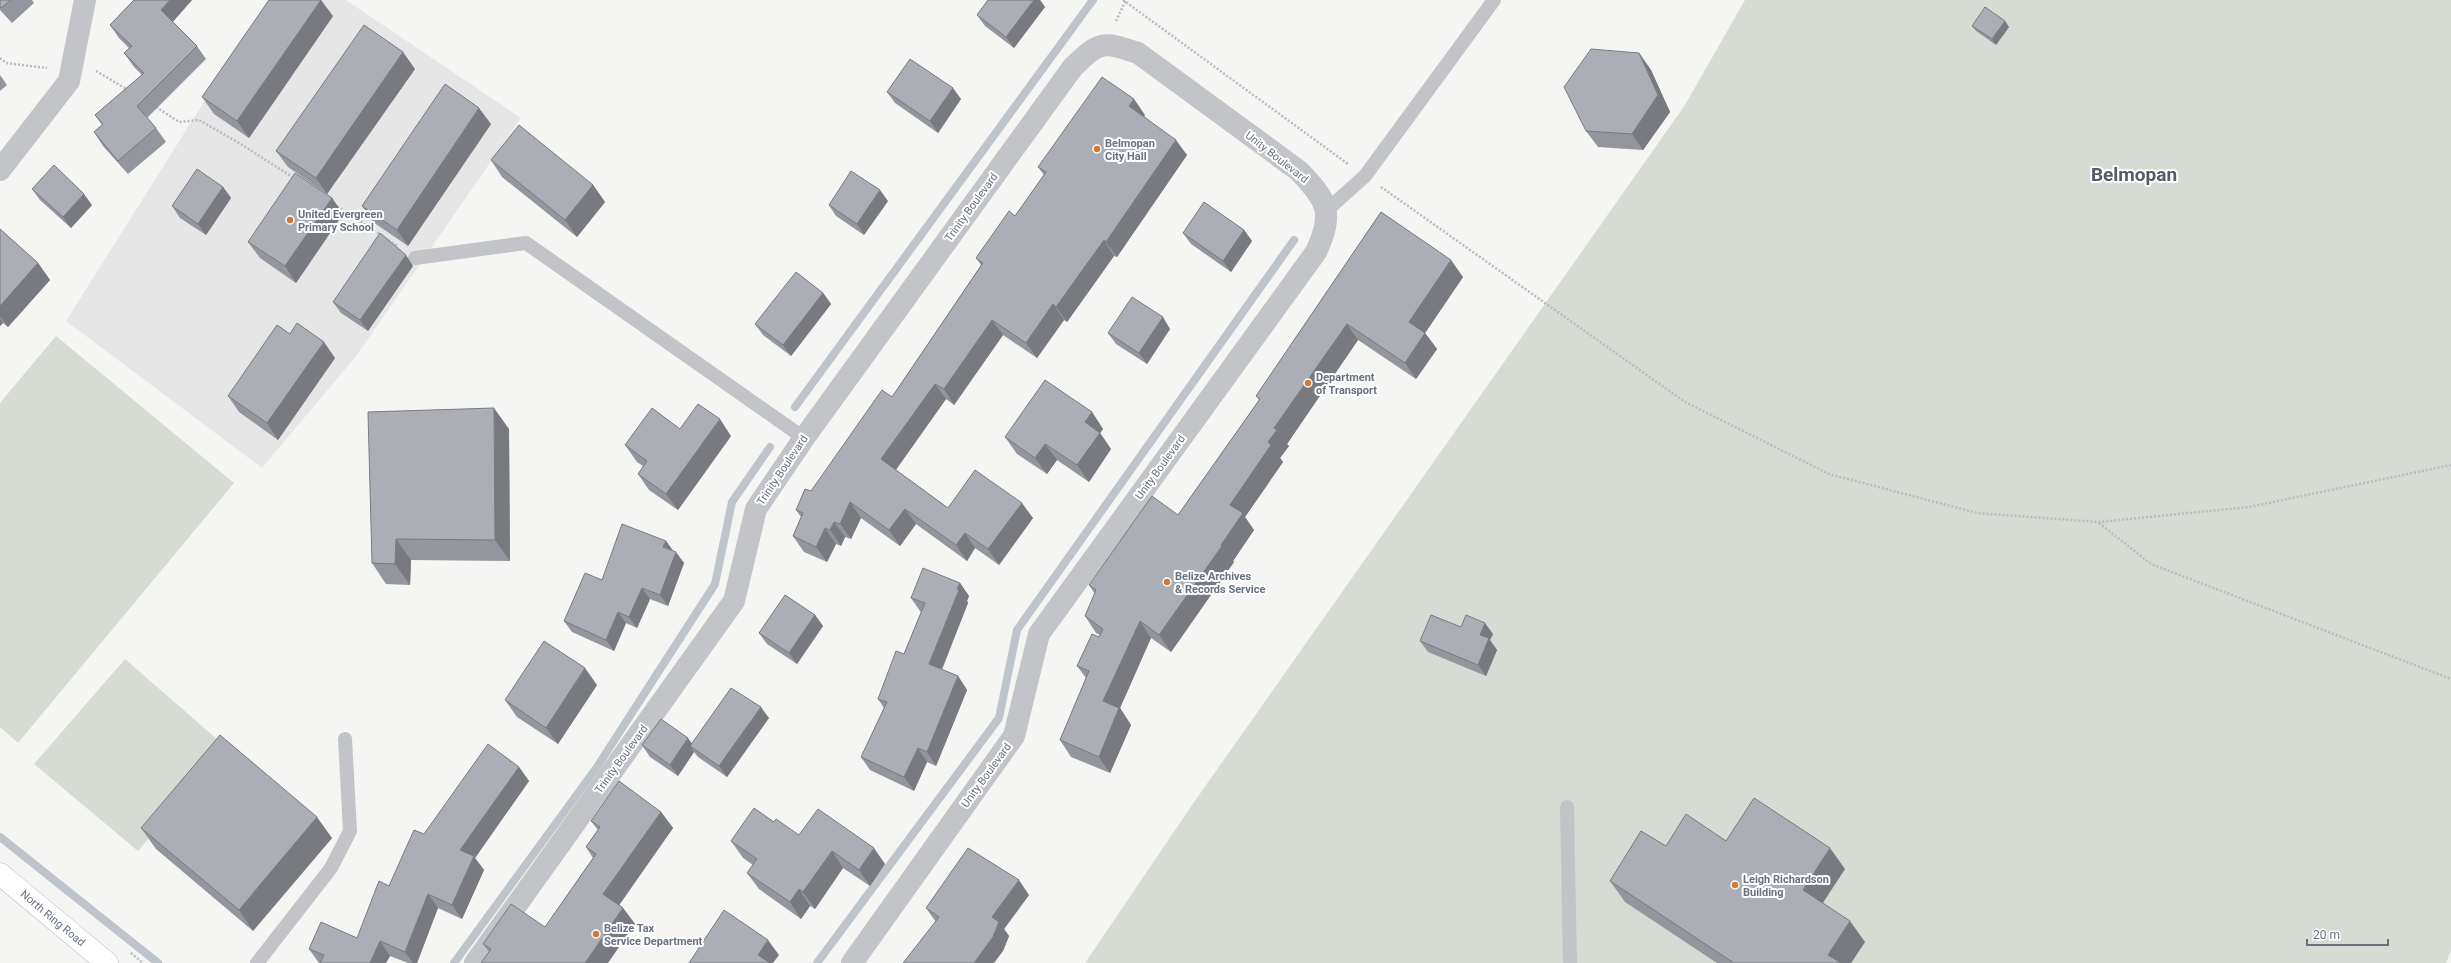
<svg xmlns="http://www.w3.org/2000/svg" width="2451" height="963" font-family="Roboto,sans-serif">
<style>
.built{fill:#e6e6e6}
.green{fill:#d6dcd4}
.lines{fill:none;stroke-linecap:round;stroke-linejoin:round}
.stream{stroke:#bec4ca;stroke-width:8}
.secondary-casing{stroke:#b4b7bc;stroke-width:23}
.path{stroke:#b9bbbe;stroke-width:2.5;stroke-dasharray:2 2;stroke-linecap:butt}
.service{stroke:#c2c4c7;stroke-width:14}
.minor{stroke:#c2c4c7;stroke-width:22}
.secondary{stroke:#fff;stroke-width:22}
.wall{fill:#93969c}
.shaded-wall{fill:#787a7f}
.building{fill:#abafb5;stroke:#787a7f}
.poi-dot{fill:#ce7b3a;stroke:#fff;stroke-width:1.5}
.labels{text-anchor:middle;stroke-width:4;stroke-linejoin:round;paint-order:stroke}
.poi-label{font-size:11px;font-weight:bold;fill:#687180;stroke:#fff;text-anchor:start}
.street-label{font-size:11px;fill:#687180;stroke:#fff}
.town-label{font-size:19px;font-weight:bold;fill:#555b66;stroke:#fff}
</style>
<rect width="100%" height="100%" fill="#f5f6f3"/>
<polygon class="built" points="268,0 346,0 521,118 357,355 262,468 66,321"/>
<g class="green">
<polygon points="1745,0 2451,0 2451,951 2446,963 1085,963 1192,805 1685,105"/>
<polygon points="56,336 234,483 18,743 0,727 0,403"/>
<polygon points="125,659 226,747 138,851 34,764"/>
</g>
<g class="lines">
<g class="stream">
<polyline points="795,407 1093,0"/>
<polyline points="0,837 158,963"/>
<polyline points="454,963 597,767 715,584 732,502 770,447"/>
<polyline points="817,963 999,718 1017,630 1294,240"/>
</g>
<defs>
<polyline id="secondary" points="0,874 107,963"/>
</defs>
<use href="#secondary" class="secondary-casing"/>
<g class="path">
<polyline points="1123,0 1348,164"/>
<polyline points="1116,21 1126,0"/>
<polyline points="0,58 6,63 47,68"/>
<polyline points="96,71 128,90"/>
<polyline points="156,107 179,122 199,120 239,143 294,178"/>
<polyline points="1381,187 1685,402 1829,474 1977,513 2099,522 2249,507 2451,465"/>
<polyline points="337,206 381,235"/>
<polyline points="385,238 398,246"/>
<polyline points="2099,523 2151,564 2451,679"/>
<polyline points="131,953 143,963"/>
</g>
<g class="service">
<polyline points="1327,210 1365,176 1494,0"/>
<polyline points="415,258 526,243 804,438"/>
<polyline points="1567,807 1570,963"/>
<polyline points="257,963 331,868 350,831 345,739"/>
</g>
<g class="minor">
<polyline points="0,170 69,81 85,0"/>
<path d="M475,963L734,601L756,509L804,438L1073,67C1100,41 1102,41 1138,53L1299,171C1328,201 1334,213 1316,252L1039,634L1014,736L852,963"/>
</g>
<use href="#secondary" class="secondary"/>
</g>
<g class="wall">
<polygon points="0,0 32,0 34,3 12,23 0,10"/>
<polygon points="134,0 192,0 172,22 197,46 206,59 147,118 156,128 166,142 128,174 103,146 94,132 102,125 95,115 142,75 134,67 124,53 129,48 119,38 110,25"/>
<polygon points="987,0 1040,0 1045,7 1014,48 985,26 977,15 987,1"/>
<polygon points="333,16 249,138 214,114 202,97"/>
<polygon points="1972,26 2009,27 1996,45 1976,31"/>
<polygon points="1639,53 1651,70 1670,112 1643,150 1598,147 1586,131"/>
<polygon points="415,69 327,194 288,167 276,151"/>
<polygon points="0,75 7,85 0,91"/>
<polygon points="887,92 961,99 938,133 895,103"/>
<polygon points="1145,115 1144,116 1187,155 1117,257 1114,256 1067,322 1064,320 1037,358 1003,335 954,405 946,399 896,470 948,508 1033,518 999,565 975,548 967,561 916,524 900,546 861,518 851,539 845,537 841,546 836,544 827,562 804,552 793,536 801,517 796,510 811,491 892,397 981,265 976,258 1015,216 1044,175 1038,167"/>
<polygon points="491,124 408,246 373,222 362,206"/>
<polygon points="491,160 593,185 605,202 577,237 502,177"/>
<polygon points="223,187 231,198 206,235 180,218 172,206"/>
<polygon points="32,189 92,205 71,228 40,200"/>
<polygon points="332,198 343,214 296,283 260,258 248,242"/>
<polygon points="888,201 864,235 836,216 829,205"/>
<polygon points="1381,212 1463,277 1425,333 1437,349 1416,379 1358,340 1287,444 1289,446 1280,458 1283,462 1245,517 1254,530 1233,561 1234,562 1171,652 1151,638 1120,708 1131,725 1110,773 1071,757 1060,740 1086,678 1077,666 1100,635 1096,633 1085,616 1095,594 1089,585 1178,515 1259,400 1256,396"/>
<polygon points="0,229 38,263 50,280 8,327 3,323 0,326"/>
<polygon points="1244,230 1252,241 1231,272 1191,244 1183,233"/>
<polygon points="413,266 368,331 341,313 333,302"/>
<polygon points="823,293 831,304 791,356 763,335 755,324"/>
<polygon points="1170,329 1147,364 1116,344 1108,333"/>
<polygon points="290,334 335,358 278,440 239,412 228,396"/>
<polygon points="1092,412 1103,429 1100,433 1111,449 1089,482 1057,460 1047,474 1017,454 1005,437"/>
<polygon points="509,429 510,561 411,560 410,585 386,584 372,563"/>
<polygon points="680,429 731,436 678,510 649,490 638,474 643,466 637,462 625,445"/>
<polygon points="666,541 673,551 684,563 668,606 650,599 637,628 626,623 614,651 572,632 564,621 602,580"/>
<polygon points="960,583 969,596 967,601 968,603 942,670 958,676 967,690 936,766 927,762 914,791 870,770 861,757 884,708 878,699 904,654 921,612 920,611 911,598"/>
<polygon points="815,615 823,626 797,664 767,644 759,633"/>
<polygon points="1493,634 1490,640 1497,650 1486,676 1428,652 1420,641"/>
<polygon points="597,685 558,744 517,717 505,700"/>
<polygon points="769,718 727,777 698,757 694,752 678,776 650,757 642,745 692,743"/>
<polygon points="519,767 529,781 475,858 484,870 462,919 438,908 417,963 408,963 390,956 386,963 319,963 309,949 357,938 389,886 424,834"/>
<polygon points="661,812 673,828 619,905 623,908 635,924 489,952 483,944 545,927 593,858 586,847 598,830 591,821"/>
<polygon points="774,822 799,835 885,864 870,886 843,868 815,909 810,906 801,919 759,889 747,873 753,865 743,858 731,841"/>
<polygon points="141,828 332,838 253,931 156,849"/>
<polygon points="1726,841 1845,869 1823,903 1865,942 1851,963 1717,963 1625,902 1610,881 1666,846"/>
<polygon points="1029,895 1004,929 1009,936 1003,951 936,922 926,908"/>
</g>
<g class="shaded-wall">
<polygon points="170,0 192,0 171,24 161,10"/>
<polygon points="321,0 333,16 249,138 237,121"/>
<polygon points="1034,0 1040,0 1045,7 1014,48 1006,37"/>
<polygon points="2005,21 2009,27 1996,45 1992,39"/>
<polygon points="403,52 415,69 327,194 316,178"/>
<polygon points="1639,53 1651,70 1670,112 1643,150 1632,134"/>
<polygon points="953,88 961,99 938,133 930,121"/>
<polygon points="1134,99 1145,115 1140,121 1129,106"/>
<polygon points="479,108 491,124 408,246 397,230"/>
<polygon points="1176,140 1187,155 1117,257 1106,242"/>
<polygon points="593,185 605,202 577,237 565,220"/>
<polygon points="223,187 231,198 206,235 198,224"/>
<polygon points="880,190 888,201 864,235 857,224"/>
<polygon points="84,194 92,205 71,228 63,217"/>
<polygon points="332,198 343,214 296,283 285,266"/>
<polygon points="1244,230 1252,241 1231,272 1223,261"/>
<polygon points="1104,240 1114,256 1067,322 1056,307"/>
<polygon points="406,255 413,266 368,331 360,320"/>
<polygon points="1451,260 1463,277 1421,339 1409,322"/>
<polygon points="38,263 50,280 8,327 0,316 0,306"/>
<polygon points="823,293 831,304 791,356 783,345"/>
<polygon points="1053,304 1064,320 1037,358 1026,343"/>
<polygon points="1163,317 1170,329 1147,364 1139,353"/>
<polygon points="0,318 3,323 0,326"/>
<polygon points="992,320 1003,335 954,405 944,389"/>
<polygon points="1347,324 1358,340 1287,444 1289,446 1280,458 1283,462 1245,517 1254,530 1233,561 1234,562 1171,652 1159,635 1221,545 1230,505 1268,442 1274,428"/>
<polygon points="1425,333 1437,349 1416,379 1405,363"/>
<polygon points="324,342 335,358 278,440 267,423"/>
<polygon points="935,384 946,399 892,475 881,459"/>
<polygon points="494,408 509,429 510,561 495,540"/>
<polygon points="1092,412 1103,429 1100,433 1111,449 1089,482 1077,465 1085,422"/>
<polygon points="720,419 731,436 678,510 666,494"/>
<polygon points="1045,444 1057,460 1047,474 1035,458"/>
<polygon points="850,502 861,518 851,539 840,524"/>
<polygon points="1022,503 1033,518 999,565 988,549"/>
<polygon points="905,509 916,524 900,546 889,530"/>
<polygon points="834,522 845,537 841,546 830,530"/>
<polygon points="825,528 836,544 827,562 816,547"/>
<polygon points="965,533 975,548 967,561 956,545"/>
<polygon points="396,539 411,560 410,585 395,564"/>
<polygon points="666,541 674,552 663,547"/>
<polygon points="676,552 684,563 668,606 660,595"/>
<polygon points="960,583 969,596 967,601 968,603 938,678 929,664"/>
<polygon points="642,588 650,599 637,628 629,617"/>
<polygon points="618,612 626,623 614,651 606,640"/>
<polygon points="815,615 823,626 797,664 789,653"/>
<polygon points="1140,621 1151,638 1120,708 1131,725 1110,773 1099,757 1103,701"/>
<polygon points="1485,623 1493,634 1490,640 1497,650 1486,676 1478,665 1480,635"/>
<polygon points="585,668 597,685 558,744 546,728"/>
<polygon points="958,676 967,690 936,766 927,752"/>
<polygon points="761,707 769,718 727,777 719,766"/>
<polygon points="688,738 696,749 690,746 694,752 678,776 670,765"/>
<polygon points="918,748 927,762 914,791 904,777"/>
<polygon points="519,767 529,781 475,858 484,870 462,919 452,905 460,850"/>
<polygon points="661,812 673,828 615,911 603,894"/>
<polygon points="317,817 332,838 253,931 239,910"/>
<polygon points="874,848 885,864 870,886 859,870"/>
<polygon points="1830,848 1845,869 1817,911 1803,890"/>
<polygon points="832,851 843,868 815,909 803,892"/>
<polygon points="1019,880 1029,895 1004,929 1009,936 1003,951 994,963 974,963 992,917"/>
<polygon points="799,889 810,906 801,919 790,902"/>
<polygon points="428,894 438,908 417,963 413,963 405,952"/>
<polygon points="623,908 635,924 608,963 585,963"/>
<polygon points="1850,921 1865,942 1851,963 1834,963 1828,955"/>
<polygon points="768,940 779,955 773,963 764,963 758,955"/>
<polygon points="380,941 390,956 386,963 370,963"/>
</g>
<g class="building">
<polygon points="0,0 11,0 1,8 0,7"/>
<polygon points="134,0 170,0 161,10 197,46 137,106 156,128 118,161 94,132 103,124 95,115 144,73 124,53 132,46 110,25"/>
<polygon points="269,0 321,0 237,121 202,97"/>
<polygon points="988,0 1034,0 1006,37 977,15"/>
<polygon points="1985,7 2005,21 1992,39 1972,26"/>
<polygon points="364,25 403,52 316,178 276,151"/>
<polygon points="1591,49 1639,53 1658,95 1632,134 1586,131 1564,87"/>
<polygon points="910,59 953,88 930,121 887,92"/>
<polygon points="1102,77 1134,99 1129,106 1176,140 1106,242 1104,240 1056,307 1053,304 1026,343 992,320 944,389 935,384 881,459 948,508 975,470 1022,503 988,549 965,533 956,545 905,509 889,530 850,502 840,524 834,522 830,530 825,528 816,547 793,536 803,513 796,510 805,489 811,491 882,390 892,397 983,263 976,258 1009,211 1015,216 1046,172 1038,167"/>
<polygon points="445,84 479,108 397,230 362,206"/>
<polygon points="519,125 593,185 565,220 491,160"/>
<polygon points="54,165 84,194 63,217 32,189"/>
<polygon points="197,169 223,187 198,224 172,206"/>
<polygon points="851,171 880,190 857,224 829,205"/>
<polygon points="295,173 332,198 285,266 248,242"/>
<polygon points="1204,202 1244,230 1223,261 1183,233"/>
<polygon points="1381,212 1451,260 1409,322 1425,333 1405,363 1347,324 1274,428 1277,430 1268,442 1271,445 1230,505 1243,513 1221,545 1222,546 1159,635 1140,621 1103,701 1119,708 1099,757 1060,740 1089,671 1077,666 1092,634 1099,637 1103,629 1085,616 1096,590 1089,585 1152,496 1178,515 1260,399 1256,396"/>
<polygon points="0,229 38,263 0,306"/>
<polygon points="380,233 406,255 360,320 333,302"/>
<polygon points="796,272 823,293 783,345 755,324"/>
<polygon points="1132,297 1163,317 1139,353 1108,333"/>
<polygon points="297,323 324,342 267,423 228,396 277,325 290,334"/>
<polygon points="1045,380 1092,412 1085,422 1100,433 1077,465 1045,444 1035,458 1005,437"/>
<polygon points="698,404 720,419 666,494 638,474 647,461 625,445 652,408 680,429"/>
<polygon points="494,408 495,540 396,539 395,564 372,563 368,412"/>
<polygon points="622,524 666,541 663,547 676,552 660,595 642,588 629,617 618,612 606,640 564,621 585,573 602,580"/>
<polygon points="923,568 960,583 957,589 959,590 929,664 958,676 927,752 918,748 904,777 861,757 887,702 878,699 896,651 904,654 925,603 911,598"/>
<polygon points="785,595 815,615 789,653 759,633"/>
<polygon points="1431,615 1461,627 1466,615 1485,623 1480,635 1489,638 1478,665 1420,641"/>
<polygon points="544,641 585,668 546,728 505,700"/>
<polygon points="731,688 761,707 719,766 690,746"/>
<polygon points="661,719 688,738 670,765 642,745"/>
<polygon points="220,735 317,817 239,910 141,828"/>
<polygon points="488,744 519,767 460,850 474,856 452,905 428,894 405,952 380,941 370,963 320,963 324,955 309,949 321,922 357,938 379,881 389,886 414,830 424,834"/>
<polygon points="619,781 661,812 603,894 623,908 585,963 481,963 491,949 483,944 511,904 545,927 596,854 586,847 600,827 591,821"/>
<polygon points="1754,798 1830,848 1803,890 1850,921 1828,955 1841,963 1734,963 1610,881 1641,831 1666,846 1686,814 1726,841"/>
<polygon points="754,808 774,822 776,819 799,835 818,809 874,848 859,870 832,851 803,892 799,889 790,902 747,873 757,859 731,841"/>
<polygon points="968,848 1019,880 992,917 999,922 993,937 974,963 903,963 939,917 926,908"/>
<polygon points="724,910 768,940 758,955 770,963 689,963"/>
</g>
<g class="poi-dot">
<circle cx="1097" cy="149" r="4"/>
<circle cx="290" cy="220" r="4"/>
<circle cx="1308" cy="383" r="4"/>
<circle cx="1167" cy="582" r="4"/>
<circle cx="1735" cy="885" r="4"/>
<circle cx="596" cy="934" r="4"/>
</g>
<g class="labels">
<g class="poi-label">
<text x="1105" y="147">Belmopan<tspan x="1105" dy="13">City Hall</tspan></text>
<text x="298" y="218">United Evergreen<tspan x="298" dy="13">Primary School</tspan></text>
<text x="1316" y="381">Department<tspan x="1316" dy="13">of Transport</tspan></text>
<text x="1175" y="580">Belize Archives<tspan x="1175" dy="13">&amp; Records Service</tspan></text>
<text x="1743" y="883">Leigh Richardson<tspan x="1743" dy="13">Building</tspan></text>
<text x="604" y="932">Belize Tax<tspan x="604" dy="13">Service Department</tspan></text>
</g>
<g class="street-label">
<text transform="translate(1277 157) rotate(38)" y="4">Unity Boulevard</text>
<text transform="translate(971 207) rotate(-54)" y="4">Trinity Boulevard</text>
<text transform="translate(1160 467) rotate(-54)" y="4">Unity Boulevard</text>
<text transform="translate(782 470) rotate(-56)" y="4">Trinity Boulevard</text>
<text transform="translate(621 759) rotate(-54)" y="4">Trinity Boulevard</text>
<text transform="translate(986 775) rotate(-54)" y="4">Unity Boulevard</text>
<text transform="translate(53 918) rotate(40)" y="4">North Ring Road</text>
</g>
<g class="town-label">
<text x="2134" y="181">Belmopan</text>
</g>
</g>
<path d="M2307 939v6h81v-6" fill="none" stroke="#687180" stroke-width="2"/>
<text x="2313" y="939" font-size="12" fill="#687180" stroke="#ffffff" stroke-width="3" paint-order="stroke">20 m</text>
</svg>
